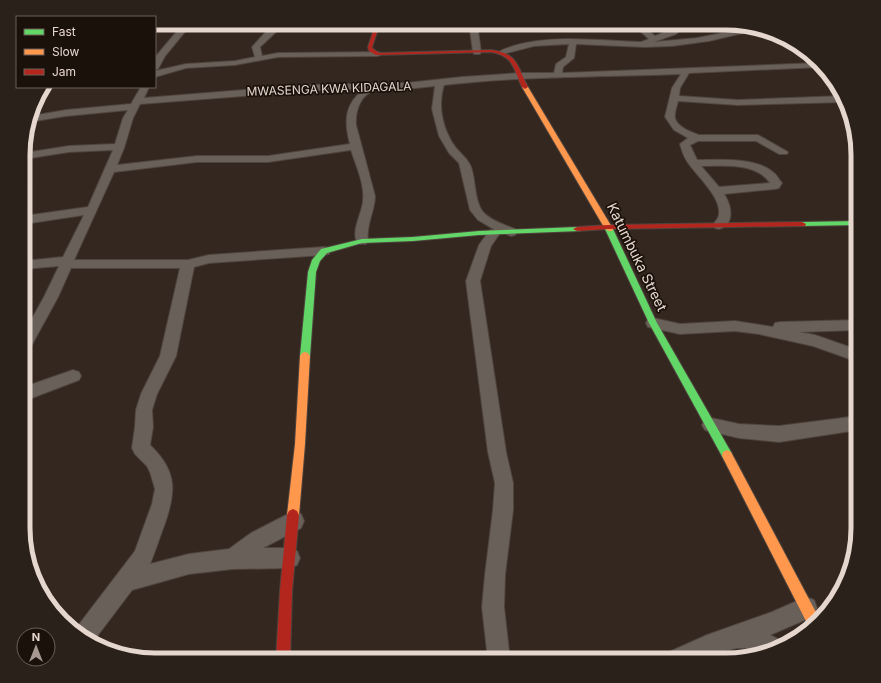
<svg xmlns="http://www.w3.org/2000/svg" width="881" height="683" font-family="Inter,sans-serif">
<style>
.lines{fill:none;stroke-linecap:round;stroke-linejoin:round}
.street-casing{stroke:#4f443e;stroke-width:2}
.fast-casing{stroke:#4f443e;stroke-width:2}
.slow-casing{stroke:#4f443e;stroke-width:2}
.jam-casing{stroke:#4f443e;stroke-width:2}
.street{fill:#6a605a;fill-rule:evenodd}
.fast{fill:#63d668;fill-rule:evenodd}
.slow{fill:#ff974d;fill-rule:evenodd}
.jam{fill:#b3261e;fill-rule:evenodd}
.labels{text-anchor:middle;stroke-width:3.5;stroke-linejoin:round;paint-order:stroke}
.far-street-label{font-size:12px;fill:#e6d7ce;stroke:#1b110b}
.street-label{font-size:14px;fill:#e6d7ce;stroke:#1b110b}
.rim{fill:none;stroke:#e6d7ce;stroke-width:5}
</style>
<rect width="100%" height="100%" fill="#33271f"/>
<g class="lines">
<defs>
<g id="street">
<polygon points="184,23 192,23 165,56 158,69 155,69 155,59 157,55"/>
<polygon points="274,23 282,23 278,30 260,47 262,56 278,53 378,52 382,54 378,56 278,57 235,65 186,68 155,77 155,71 186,64 235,61 255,57 252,47"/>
<polygon points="469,23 477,23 481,52 480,54 474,54 473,52"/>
<path d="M631,23H639L655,36C666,32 679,23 689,23L676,34L654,42L697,38L752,27L760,29L709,41L672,46L645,47L576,44L574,58L563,67L562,73L819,63L822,67L689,73L680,88L679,96L738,100L844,96L846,102L738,105L678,101C677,106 674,113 675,118C677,127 691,132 699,135H758L788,152L787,154H779L756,141H698L690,145L697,160C719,160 757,157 774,173C777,175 779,180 782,183L779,188L775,189L724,194C731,204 736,224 719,229L715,228L713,225C715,221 719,219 719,214C721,197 698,177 689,164C684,158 682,151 680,144L688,138L674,130L665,117L672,88L681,74C602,77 522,76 444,85C437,106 443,131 456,148C462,155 468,159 471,167C476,181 474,200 483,212C491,221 505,225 515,229L517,232L515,235L511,236L499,231L500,233L491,246L480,281L506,452L513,483V510L505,575L504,607L510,660H488L482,607L485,575L493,510L495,483L488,452L466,281L479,245L490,230H495L478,220L470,210L459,163L449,153L439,136L432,109L435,86C425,87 416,88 407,89C398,89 387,87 378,89C361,93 355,110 356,125L375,196C375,208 369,219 368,231C367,236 369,240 366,244H358C350,232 362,214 363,201C365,184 356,166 351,150L268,162H197L114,172L74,260H188L209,255L324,247L329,248L330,251L329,254L324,255L209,263L194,267L176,356L157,394L152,410L153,427L150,445C178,472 176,492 164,526C159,539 155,552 150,564L189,554L229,549L251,533L294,511L301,514L304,521L301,528L263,548H290L297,551L300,558L297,565L290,568L233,569L189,574L132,590L92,643L74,631L135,551L152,504L155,489L150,472L147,466L135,454L132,448L135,427L136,410L141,394L160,356L180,268H71L58,297L29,350L24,352V333L44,297L59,266L24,269V261L63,257L84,215L24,224V216L88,207L113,150L69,152L24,159V153L69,146L115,144L123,118L128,110L66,116L29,122L31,116L66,110L131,104L141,87H149L144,98L307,85L406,83L462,77L519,73H554L556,64L566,57L569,44L534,46L503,54L499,52C503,49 508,48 513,46C554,34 599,41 641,42L649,39ZM365,89C344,103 344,122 350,144L268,156H197L117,165L124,148L133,118L140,104L307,91ZM701,166C724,166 756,162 770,183L719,187Z"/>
<polygon points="653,318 680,324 735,321 773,327 775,323 780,322 858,320 858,330 799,332 815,335 858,350 858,362 813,346 759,334 735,331 680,334 648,327 646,323 648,319"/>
<polygon points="73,370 79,372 81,376 79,380 24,401 24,387"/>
<polygon points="858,416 858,430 779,442 739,438 705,430 702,425 705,420 711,418 739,424 779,426"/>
<path d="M806,597L814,600L817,608L814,616L770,635L784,642L785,644L777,650L760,653C737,641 724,653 703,660C694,662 676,660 666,660L669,652L707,635L772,612Z"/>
</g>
<g id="fast">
<polygon points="858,221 858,225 802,226 798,224 802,222"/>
<polygon points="577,227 580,227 580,231 479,235 413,241 362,243 327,253 320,261 316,272 310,356 308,359 302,359 300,356 308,272 312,260 321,249 362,239 413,237 479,231"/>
<polygon points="606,227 609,227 613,229 657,323 731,452 732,455 731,458 727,460 723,458 649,323 605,229"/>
</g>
<g id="slow">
<polygon points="525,85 528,87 613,229 612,231 609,231 605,229 522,87"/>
<polygon points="305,352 308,353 310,356 305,444 299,515 297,519 293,521 289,519 287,515 295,444 300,356 302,353"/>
<polygon points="727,450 731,452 819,618 819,620 809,627 723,458 722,455 723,452"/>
</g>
<g id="jam">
<path d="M376,23H380L372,47L373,49L379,53L491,50C519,54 516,65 528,87L525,89L522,87C513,68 514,56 491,52L376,55L369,51L368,47Z"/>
<polygon points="802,222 806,224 805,226 608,229 577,231 573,229 577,227 608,225"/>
<polygon points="293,509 297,511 299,515 292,591 290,660 276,660 280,591 287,515 289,511"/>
</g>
</defs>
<use href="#street" class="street-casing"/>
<use href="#fast" class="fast-casing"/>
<use href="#slow" class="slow-casing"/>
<use href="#jam" class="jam-casing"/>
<use href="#street" class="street"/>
<use href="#fast" class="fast"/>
<use href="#slow" class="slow"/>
<use href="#jam" class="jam"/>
</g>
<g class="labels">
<g class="far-street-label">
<text transform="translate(329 89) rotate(-2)" y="4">MWASENGA KWA KIDAGALA</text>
</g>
<g class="street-label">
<text transform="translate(637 257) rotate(64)" y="5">Katumbuka Street</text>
</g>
</g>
<path d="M0 0H881V683H0ZM155 30H726A125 125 0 0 1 851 155V528A125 125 0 0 1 726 653H155A125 125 0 0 1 30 528V155A125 125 0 0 1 155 30Z" fill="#2b211b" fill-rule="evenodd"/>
<path class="rim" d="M155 30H726A125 125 0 0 1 851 155V528A125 125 0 0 1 726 653H155A125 125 0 0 1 30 528V155A125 125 0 0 1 155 30Z"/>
<rect x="16" y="16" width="140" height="72" fill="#1b110b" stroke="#6c6059"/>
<rect x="24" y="29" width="20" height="6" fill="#63d668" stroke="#6c6059"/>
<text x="52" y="36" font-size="12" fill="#e6d7ce">Fast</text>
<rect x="24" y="49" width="20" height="6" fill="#ff974d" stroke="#6c6059"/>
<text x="52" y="56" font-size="12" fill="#e6d7ce">Slow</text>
<rect x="24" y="69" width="20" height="6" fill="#b3261e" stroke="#6c6059"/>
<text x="52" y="76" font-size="12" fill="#e6d7ce">Jam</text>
<g transform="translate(36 647)"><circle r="19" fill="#1b110b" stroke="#6c6059"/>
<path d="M0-3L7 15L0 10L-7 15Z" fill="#a79991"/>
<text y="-6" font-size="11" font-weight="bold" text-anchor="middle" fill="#e6d7ce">N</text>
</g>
</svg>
